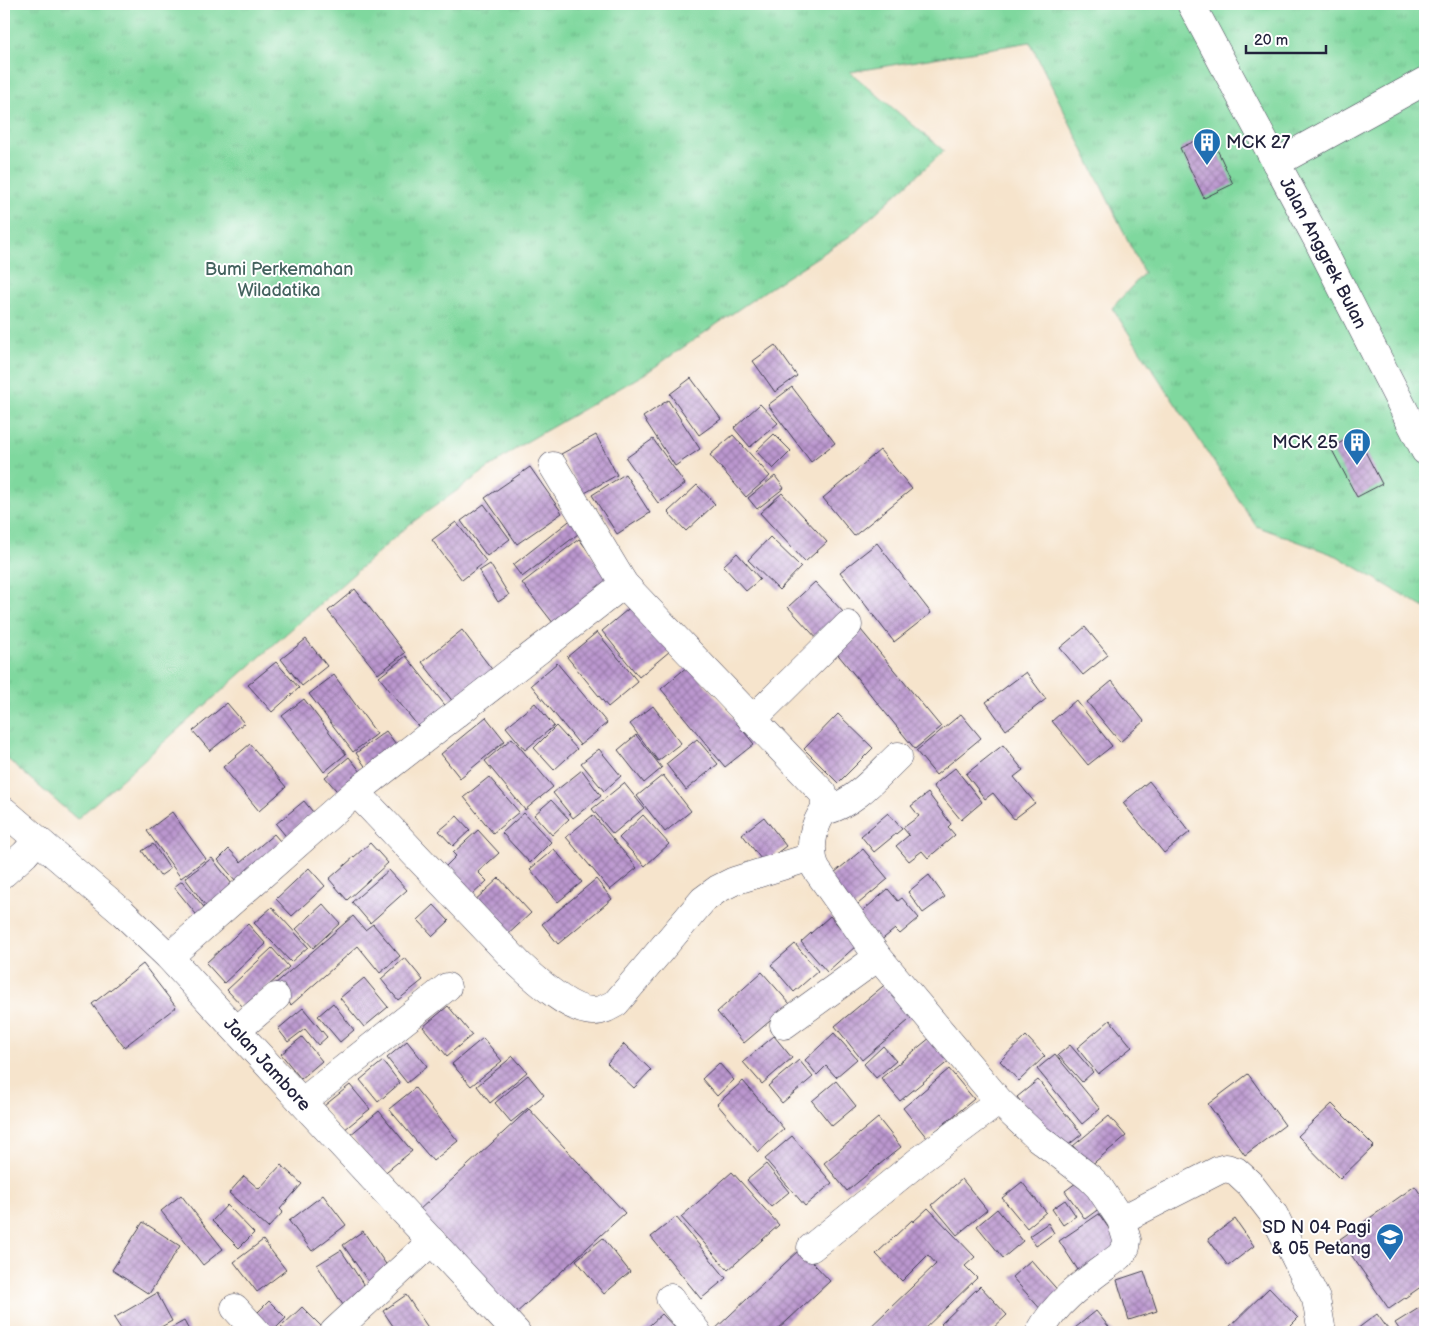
<svg xmlns="http://www.w3.org/2000/svg" width="1429" height="1336" font-family="'Balsamiq Sans',sans-serif">
<style>
.park{fill:url(#park-tufts);stroke:#507d6c}
.building{fill:url(#building-cross-hatch)}
.lines{fill:none;stroke-linecap:round;stroke-linejoin:round}
.minor-casing{stroke:#423f51;stroke-width:29}
.minor{stroke:#fff;stroke-width:28}
.labels{text-anchor:middle;stroke-width:4;stroke-linejoin:round;paint-order:stroke}
.poi-label{font-size:18px;fill:#22223b;stroke:#fff;text-anchor:end}
.street-label{font-size:18px;fill:#22223b;stroke:#fff}
.park-label{font-size:18px;fill:#43625e;stroke:#fff}
</style>
<defs>
<pattern id="park-tufts" width="24" height="20" patternUnits="userSpaceOnUse" patternTransform="scale(1.25)"><rect width="24" height="20" fill="#7fd89e"/><path d="M3 7l-1-3M5 7V3M7 7l1-3M15 17l-1-3M17 17v-4M19 17l1-3" fill="none" stroke="#6db989"/></pattern>
<pattern id="building-cross-hatch" width="8" height="8" patternUnits="userSpaceOnUse" patternTransform="scale(1.25)"><rect width="8" height="8" fill="#bb97cf"/><path d="M0 0l8 8M0 8l8-8" fill="none" stroke="#987ba9"/></pattern>
</defs>
<rect width="100%" height="100%" fill="#fff"/>
<filter id="ink" filterUnits="userSpaceOnUse"><feTurbulence type="fractalNoise" baseFrequency=".02" numOctaves="2"/><feDisplacementMap in="SourceGraphic" scale="10" xChannelSelector="R" yChannelSelector="G"/><feConvolveMatrix kernelMatrix="1 2 1 2 8 2 1 2 1" color-interpolation-filters="sRGB"/></filter>
<filter id="wash" filterUnits="userSpaceOnUse"><feTurbulence type="fractalNoise" baseFrequency=".0096" numOctaves="4" result="noise"/><feDisplacementMap in="SourceGraphic" scale="20" xChannelSelector="R" yChannelSelector="G"/><feGaussianBlur stdDeviation="1.12" result="paint"/><feColorMatrix in="noise" values="0 0 0 0 0 0 0 0 0 0 0 0 0 0 0 0 0 1.4 0 .05"/><feComposite in="paint" operator="in"/></filter>
<g filter="url(#wash)">
<rect width="100%" height="100%" fill="#f6e4cc"/>
<!-- park -->
<path class="park" d="M4 4H1425V608L1337 556 1256 526 1112 308 1144 273 1030 42 850 72 944 151 850 236 765 291 646 373 521 445 410 524 77 819 4 756Z"/>
<g id="blocks">
<!-- building -->
<path class="building" d="M1210 134 1233 184 1204 198 1180 148Z
M775 345 797 376 775 392 753 361Z
M691 378 721 419 699 435 670 394Z
M792 387 835 443 811 462 768 405Z
M668 400 700 449 675 466 643 417Z
M760 404 778 423 750 447 734 428Z
M774 434 791 451 773 469 756 451Z
M1356 434 1382 484 1357 497 1331 448Z
M596 435 617 475 583 494 561 454Z
M733 435 770 476 746 497 710 455Z
M653 439 685 484 658 503 626 458Z
M880 450 912 489 854 536 823 498Z
M530 467 562 513 517 544 485 498Z
M625 474 650 513 617 534 592 495Z
M775 476 784 488 757 509 748 498Z
M697 485 715 504 686 531 668 512Z
M782 493 827 542 805 562 760 513Z
M484 504 510 539 487 556 461 521Z
M573 518 582 531 522 577 513 565Z
M456 522 486 561 462 580 432 540Z
M770 537 801 567 779 590 748 560Z
M579 539 614 585 557 628 522 583Z
M877 543 931 613 894 642 840 572Z
M737 553 760 579 746 591 723 566Z
M490 564 509 595 498 602 479 571Z
M815 582 846 615 819 641 788 607Z
M355 589 405 653 378 674 328 611Z
M633 605 670 651 639 677 602 631Z
M1085 627 1108 655 1083 675 1060 648Z
M462 630 494 672 454 703 422 662Z
M861 630 941 727 915 749 835 651Z
M597 632 638 682 608 707 567 657Z
M306 639 327 666 302 686 281 659Z
M406 656 452 714 425 735 379 677Z
M276 662 299 688 272 712 248 685Z
M557 663 607 723 580 745 531 685Z
M689 665 754 744 725 767 661 689Z
M1026 672 1046 699 1006 730 986 702Z
M334 675 377 734 353 752 309 694Z
M1112 681 1144 721 1120 742 1087 702Z
M304 699 346 754 324 772 282 716Z
M1076 700 1112 746 1088 765 1052 721Z
M227 703 244 723 210 751 193 731Z
M535 703 554 726 525 750 506 727Z
M653 706 681 743 658 761 630 724Z
M838 714 873 748 838 783 804 749Z
M961 714 981 738 936 775 916 751Z
M486 717 505 741 460 778 441 754Z
M556 726 577 749 554 770 534 748Z
M386 731 402 752 371 775 356 753Z
M636 735 662 768 644 783 618 750Z
M512 738 553 787 525 810 485 761Z
M697 739 718 764 686 790 666 764Z
M250 744 286 787 259 811 223 767Z
M1003 745 1023 770 1014 777 1035 803 1014 819 993 793 985 799 966 774Z
M599 749 621 776 604 791 581 763Z
M349 757 365 777 341 796 325 777Z
M955 768 982 802 961 820 933 786Z
M582 770 601 796 573 818 553 793Z
M663 775 691 811 665 832 637 796Z
M489 777 519 812 493 833 464 797Z
M1149 781 1190 832 1164 853 1123 803Z
M624 783 644 808 613 834 592 809Z
M928 793 951 824 948 827 955 835 928 858 922 851 909 861 896 846 909 835 903 828 919 816 911 806Z
M551 800 569 819 552 835 534 815Z
M304 801 321 822 293 845 276 824Z
M172 812 206 859 181 878 147 831Z
M524 813 551 842 530 863 502 833Z
M888 813 902 829 874 852 861 836Z
M593 815 637 868 610 890 566 837Z
M643 815 669 844 645 866 619 838Z
M457 816 470 830 453 846 439 831Z
M764 817 786 846 764 863 742 834Z
M478 830 499 853 478 872 487 881 469 898 443 869 456 856 453 853Z
M274 834 286 848 241 887 218 860 229 849 241 862Z
M370 843 388 863 347 900 329 879Z
M153 844 170 869 160 876 142 851Z
M554 849 582 882 558 902 530 869Z
M863 849 888 879 852 909 828 878Z
M212 858 238 892 211 913 185 878Z
M309 868 325 886 292 916 276 899Z
M389 870 407 890 370 923 352 902Z
M929 875 945 897 923 913 908 892Z
M499 878 531 913 503 939 471 904Z
M596 879 612 899 558 944 542 924Z
M182 881 208 912 200 919 174 887Z
M888 889 898 901 902 898 919 918 900 934 895 929 879 942 858 915Z
M323 904 340 923 313 948 296 929Z
M434 905 449 921 433 936 418 920Z
M272 907 308 947 291 962 254 923Z
M353 916 365 930 373 924 400 956 380 973 358 946 291 1005 274 985Z
M830 916 856 946 827 972 801 942Z
M248 924 266 944 224 983 206 963Z
M795 944 818 971 794 992 771 965Z
M272 948 289 967 244 1008 227 990Z
M405 958 423 980 398 1000 381 979Z
M143 964 176 1007 124 1047 92 1004Z
M762 972 790 1004 744 1043 717 1012Z
M364 978 388 1007 364 1027 340 998Z
M888 982 915 1015 862 1060 835 1026Z
M333 1003 354 1030 340 1042 318 1016Z
M448 1006 472 1035 447 1056 423 1027Z
M303 1008 327 1037 318 1045 305 1029 288 1042 278 1029Z
M1110 1020 1132 1047 1098 1074 1077 1048Z
M834 1033 857 1059 836 1077 826 1066 817 1075 805 1060Z
M774 1036 792 1058 762 1084 743 1062Z
M1026 1036 1045 1056 1019 1081 1000 1061Z
M302 1037 322 1061 301 1079 281 1054Z
M931 1037 950 1060 900 1101 881 1078Z
M483 1038 502 1061 471 1086 452 1064Z
M407 1041 427 1066 407 1083 387 1058Z
M624 1044 651 1070 634 1088 607 1063Z
M1070 1045 1093 1072 1082 1082 1058 1055Z
M883 1046 896 1061 876 1078 864 1064Z
M1055 1054 1100 1109 1082 1124 1037 1069Z
M513 1056 527 1072 490 1103 477 1086Z
M799 1060 813 1077 782 1103 768 1086Z
M383 1061 400 1083 378 1102 360 1080Z
M719 1063 734 1080 717 1096 702 1079Z
M949 1069 974 1099 927 1138 903 1108Z
M1248 1074 1285 1125 1245 1155 1208 1104Z
M528 1075 544 1095 511 1122 495 1103Z
M1038 1080 1082 1134 1061 1151 1017 1097Z
M743 1081 784 1129 758 1152 717 1104Z
M836 1081 856 1106 832 1126 812 1101Z
M350 1085 370 1109 344 1130 324 1106Z
M415 1088 458 1141 433 1161 389 1109Z
M1332 1104 1374 1146 1340 1179 1298 1136Z
M529 1109 625 1213 513 1316 418 1211Z
M379 1111 412 1151 382 1175 350 1135Z
M1109 1116 1126 1136 1090 1166 1073 1146Z
M878 1118 901 1147 847 1191 824 1163Z
M792 1136 832 1183 805 1206 765 1159Z
M766 1164 789 1192 771 1207 747 1180Z
M281 1165 302 1184 280 1209 283 1212 268 1228 229 1193 244 1176 259 1189Z
M732 1172 779 1225 728 1270 681 1217Z
M962 1179 987 1210 957 1235 932 1205Z
M1080 1180 1100 1208 1085 1219 1065 1191Z
M1022 1182 1046 1212 1027 1228 1002 1198Z
M1415 1186 1425 1201V1284L1389 1309 1340 1239Z
M181 1195 223 1249 203 1265 161 1211Z
M323 1195 346 1225 312 1251 289 1221Z
M1065 1200 1076 1216 1063 1225 1052 1209Z
M227 1205 254 1233 239 1248 212 1221Z
M928 1208 975 1257 965 1266 977 1278 921 1332H865L936 1264 928 1255 902 1281 876 1254 912 1220 913 1222Z
M997 1209 1023 1241 1003 1258 977 1226Z
M1099 1214 1123 1249 1082 1276 1059 1241Z
M676 1217 726 1278 701 1299 651 1237Z
M1235 1219 1254 1246 1228 1266 1208 1239Z
M143 1222 180 1246 149 1294 112 1270Z
M1048 1223 1054 1233 1036 1246 1029 1236Z
M363 1231 390 1270 370 1284 343 1245Z
M603 1238 630 1272 604 1294 576 1260Z
M263 1240 286 1270 257 1292 234 1262Z
M800 1249 830 1281 775 1332H712Z
M341 1250 367 1290 343 1305 317 1265Z
M1031 1260 1062 1295 1043 1312 1012 1277Z
M1144 1271 1157 1311 1129 1320 1117 1280Z
M980 1286 1007 1315 989 1332H949L941 1324Z
M1269 1288 1298 1318 1284 1332H1224Z
M157 1293 172 1321 152 1332H123L114 1318Z
M406 1295 431 1332H397L383 1311Z
M269 1301 286 1318 272 1332H269L254 1316Z
M302 1307 327 1332H287L281 1327Z
M1419 1308 1425 1318V1332H1401L1395 1323Z
M1096 1311 1113 1332H1070Z
M662 1314 679 1332H642Z
M1377 1314 1390 1332H1353Z
M184 1321 190 1332H164Z"/>
</g>
</g>
<g filter="url(#ink)">
<use href="#blocks" fill-opacity="0" stroke="#423f51" stroke-width="1"/>
<g class="lines">
<!-- minor casing -->
<g class="minor-casing">
<g id="minor">
<path id="s1" d="M1191 4 1318 241 1425 451"/>
<path d="M1276 163 1425 81"/>
<path d="M553 466 624 584 823 793C828 808 823 810 817 823 811 838 810 854 816 869L878 957 999 1101 1038 1138 1090 1178 1099 1187 1121 1220 1127 1240 1126 1247 1120 1256C1091 1278 1057 1299 1040 1332"/>
<path d="M752 720 848 625"/>
<path d="M356 792 519 964C535 979 571 1012 594 1011 602 1011 609 1007 616 1003L703 900 718 889 734 881 811 857"/>
<path id="s2" d="M4 811 123 913 169 957 302 1102 516 1332"/>
<path d="M825 811C855 803 876 777 898 756"/>
<path d="M4 873 25 854 37 840"/>
<path d="M169 957 356 792 624 584"/>
<path d="M784 1025 878 957"/>
<path d="M237 1030 276 997"/>
<path d="M302 1102 447 987"/>
<path d="M1121 1220 1219 1170 1226 1168 1236 1171 1250 1184 1274 1215 1316 1299 1322 1332"/>
<path d="M811 1248 920 1160 999 1101"/>
<path d="M670 1298 697 1332"/>
<path d="M235 1308 257 1332"/>
<path d="M334 1332 432 1241"/>
</g>
</g>
<!-- minor -->
<use href="#minor" class="minor"/>
</g>
</g>
<!-- icons -->
<defs>
<g id="building-pin" transform="scale(1.4375)"><path d="M0 17L-7.5 6A9.5 9.5 0 1 1 7.5 6Z" fill="#1f6fb2" stroke="#fff"/><path d="M-4-6H4V6H1V3H-1V6H-4ZM-2.5-4.3h1.7v1.8h-1.7ZM.8-4.3h1.7v1.8H.8ZM-2.5-1h1.7V.8h-1.7ZM.8-1h1.7V.8H.8Z" fill="#fff"/></g>
<g id="school-pin" transform="scale(1.4375)"><path d="M0 17L-7.5 6A9.5 9.5 0 1 1 7.5 6Z" fill="#1f6fb2" stroke="#fff"/><path d="M0-5L7-2L0 1L-7-2ZM-4 1L0 2.5L4 1V4Q0 6-4 4Z" fill="#fff"/></g>
</defs>
<g fill-rule="evenodd">
<use href="#building-pin" x="1207" y="142"/>
<use href="#building-pin" x="1357" y="442"/>
<use href="#school-pin" x="1390" y="1237"/>
</g>
<g class="labels">
<!-- poi labels -->
<g class="poi-label">
<text x="1226" y="148" text-anchor="start">MCK 27</text>
<text x="1338" y="448">MCK 25</text>
<text x="1371" y="1233">SD N 04 Pagi<tspan x="1371" dy="21">&amp; 05 Petang</tspan></text>
</g>
<!-- street labels -->
<g class="street-label">
<text dy="6" stroke="none"><textPath href="#s1" startOffset="282">Jalan Anggrek Bulan</textPath></text>
<text dy="6" stroke="none"><textPath href="#s2" startOffset="366">Jalan Jambore</textPath></text>
</g>
<!-- park labels -->
<g class="park-label">
<text x="279" y="275">Bumi Perkemahan<tspan x="279" dy="21">Wiladatika</tspan></text>
</g>
</g>
<!-- margin -->
<rect width="1429" height="1336" fill="none" stroke="#fff" stroke-width="20"/>
<!-- scale -->
<path d="M1246 45v8h80v-8" fill="none" stroke="#22223b" stroke-width="2.5"/>
<text x="1254" y="45" font-size="15" fill="#22223b" stroke="#ffffff" stroke-width="4" paint-order="stroke">20 m</text>
</svg>
